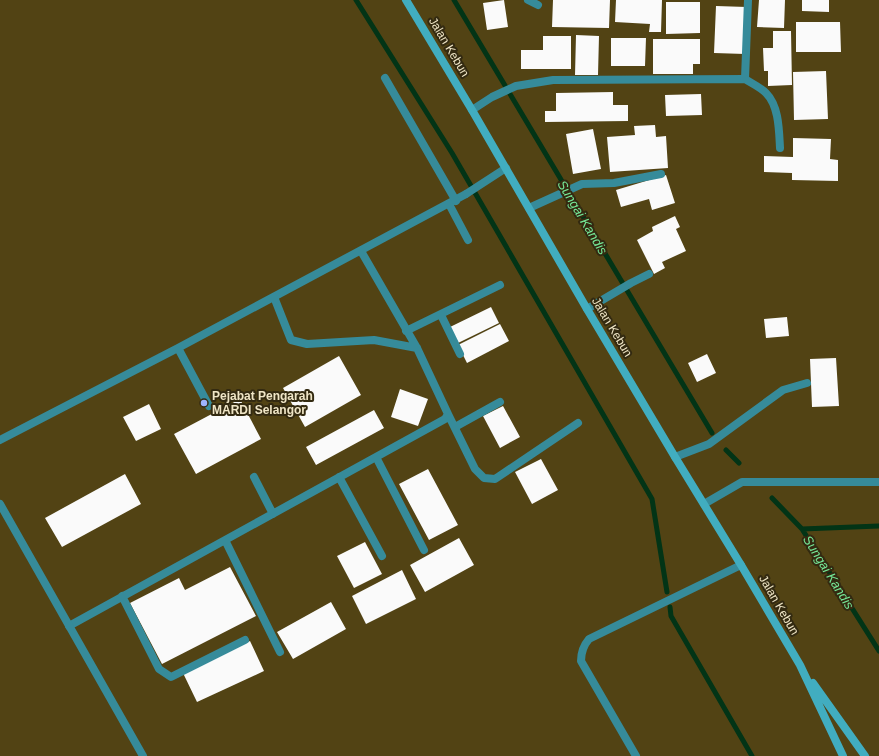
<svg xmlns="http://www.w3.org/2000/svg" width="879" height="756" font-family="Helvetica,sans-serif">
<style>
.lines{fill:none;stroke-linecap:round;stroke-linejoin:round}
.stream{stroke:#023416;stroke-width:5}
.building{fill:#fafafa}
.service{stroke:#368b9a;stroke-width:8}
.minor{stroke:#368b9a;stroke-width:8}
.secondary{stroke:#41adc0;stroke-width:8}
.poi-dot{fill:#9eb4fd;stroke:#332a11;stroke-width:1.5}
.labels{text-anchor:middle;stroke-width:4;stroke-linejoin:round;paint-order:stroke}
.street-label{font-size:12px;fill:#efe5c6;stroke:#332a11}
.poi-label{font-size:12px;font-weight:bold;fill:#efe5c6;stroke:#332a11;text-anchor:start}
.water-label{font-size:13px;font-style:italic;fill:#76e897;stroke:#332a11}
</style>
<rect width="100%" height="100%" fill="#524314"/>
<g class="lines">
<!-- stream -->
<path class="stream" d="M356 0 452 153 652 499 667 592
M454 0 712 433
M726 450 739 463
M772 498 802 529 879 651
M802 529 879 526
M670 607 671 616 752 756"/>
</g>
<!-- building -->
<path class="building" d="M504 0 508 27 487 30 483 3Z
M553 0H610L609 28 552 27Z
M616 0H662L661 32H649L650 24 615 22Z
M759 0H785L784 28 757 27Z
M802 0H829V12L802 11Z
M666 2H700V33L666 34Z
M716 6 747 7 745 54 714 53Z
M796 22H840L841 52H796Z
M773 31H791L792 85 768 86V71H764L763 48H773Z
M576 35 599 36 598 75H575Z
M543 36H571V69H521V50H543Z
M611 38H646L645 66H611Z
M653 39H700V64H693V74H653Z
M826 71 828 119 794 120 793 72Z
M613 92V105H628V121L545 122V111H556V93Z
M701 94 702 115 666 116 665 95Z
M655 125 656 137 666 136 668 168 610 172 607 137 635 135 634 126Z
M593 129 601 169 573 174 566 134Z
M793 138 831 139 830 159 838 160V181L792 180V173L764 172V156L793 157Z
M666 175 675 203 652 210 649 199 621 207 616 190Z
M675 216 680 227 676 229 686 251 662 262 665 268 654 274 637 240 653 231 652 227Z
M491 307 499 323 458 343 450 327Z
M787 317 789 336 766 338 764 319Z
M500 324 509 341 467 363 458 345Z
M707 354 716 373 697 382 688 363Z
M339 356 361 395 305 427 283 388Z
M836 358 839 406 812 407 810 359Z
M400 389 428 399 418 426 391 417Z
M240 399 261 439 196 474 174 434Z
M149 404 161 429 136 441 123 417Z
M503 406 520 437 500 448 483 416Z
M374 410 384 428 316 465 306 447Z
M541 459 558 490 532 504 515 472Z
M428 469 458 525 429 540 399 484Z
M125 474 141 504 62 547 45 518Z
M459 538 474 565 425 592 410 565Z
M365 542 382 574 354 588 337 556Z
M230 567 256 616 162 664 130 603 179 578 185 590Z
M402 570 416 599 366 624 352 596Z
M331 602 346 629 293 659 277 632Z
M250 641 264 671 197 702 183 673Z"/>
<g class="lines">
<!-- service -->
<path class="service" d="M528 0 538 5
M745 79 748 0
M449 204 468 240
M529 208 582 184 614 183 661 174
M274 297 291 340 307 344 374 340 417 348
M441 315 460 354
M406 331 500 285
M178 348 209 406
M448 414 475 469 484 478 495 479 578 423
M455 427 500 402
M0 440 178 348 466 194
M376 457 424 550
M675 457 709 444 783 390 807 383
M254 477 273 514
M339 477 382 556
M225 540 280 652
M122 596 159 669 171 677 245 640
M69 626 445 419 448 414 417 348 361 251"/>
<!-- minor -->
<path class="minor" d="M385 78 456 201
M472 110 492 97 516 86 553 80 745 79C751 83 760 87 766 93 779 106 779 130 780 148
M466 194 506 168
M587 309 631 283 649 274
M0 504 143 756
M704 504 742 482H879
M636 756 581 661C581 652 583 646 589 639L741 565"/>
<!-- secondary -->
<path class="secondary" d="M406 0 472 110 587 309 675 457 741 565 800 665 843 756
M813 683 865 756"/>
</g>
<!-- markers -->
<circle class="poi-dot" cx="204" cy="403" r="4"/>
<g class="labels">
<!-- street labels -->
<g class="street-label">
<text transform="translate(449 47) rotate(59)" y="4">Jalan Kebun</text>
<text transform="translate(612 327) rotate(59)" y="4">Jalan Kebun</text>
<text transform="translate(779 605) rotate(60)" y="4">Jalan Kebun</text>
</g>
<!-- poi labels -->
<g class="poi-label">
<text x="212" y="400">Pejabat Pengarah<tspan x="212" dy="14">MARDI Selangor</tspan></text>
</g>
<!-- water labels -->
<g class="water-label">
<text transform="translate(583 217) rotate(59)" y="5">Sungai Kandis</text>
<text transform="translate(829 572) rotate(58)" y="5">Sungai Kandis</text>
</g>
</g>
</svg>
